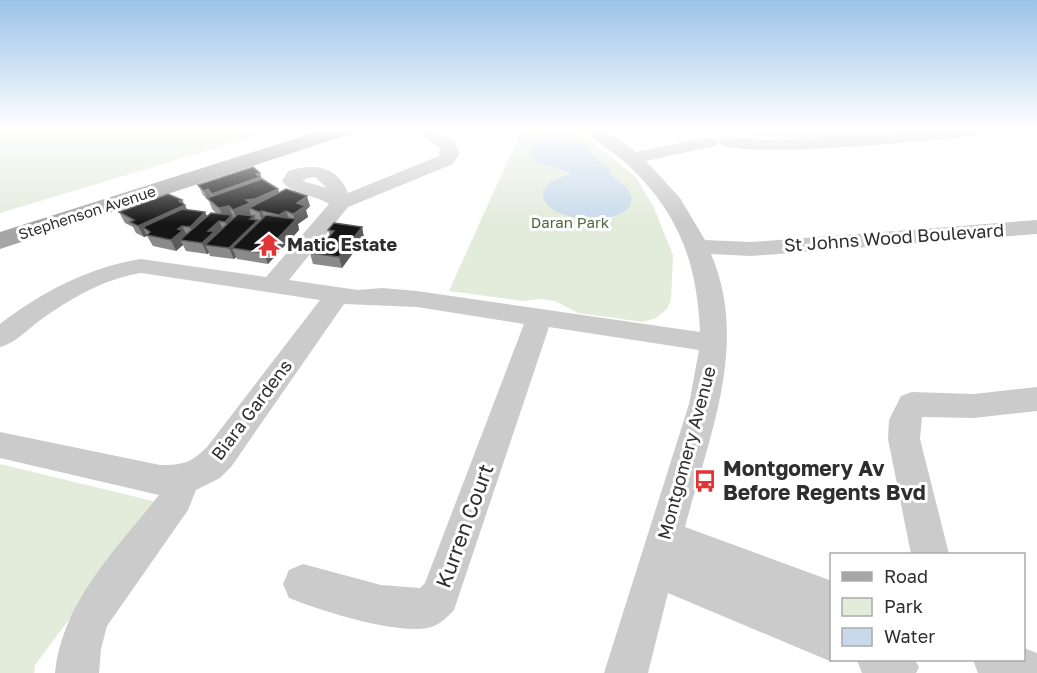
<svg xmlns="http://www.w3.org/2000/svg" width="1037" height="673" font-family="'Golos Text',sans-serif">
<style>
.green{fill:#e3ebdb}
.water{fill:#c8daea}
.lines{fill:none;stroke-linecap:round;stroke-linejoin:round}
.minor{fill:#cbcbcb;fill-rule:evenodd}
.major{fill:#a6a6a6;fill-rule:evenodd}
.wall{fill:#8a8a8a}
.shaded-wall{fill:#5b5b5b}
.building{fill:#151515;stroke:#5b5b5b;stroke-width:1.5}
.labels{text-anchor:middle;stroke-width:6;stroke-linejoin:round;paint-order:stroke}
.far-street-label{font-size:15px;fill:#2e2e2e;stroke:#fff}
.far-park-label{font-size:15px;fill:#4e683c;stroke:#fff}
.street-label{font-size:18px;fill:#2e2e2e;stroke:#fff}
.poi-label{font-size:18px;font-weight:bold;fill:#2e2e2e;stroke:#fff;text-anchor:start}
.near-poi-label{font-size:21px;font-weight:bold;fill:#2e2e2e;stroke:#fff;text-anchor:start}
.near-street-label{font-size:21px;fill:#2e2e2e;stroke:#fff}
</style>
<rect width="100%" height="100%" fill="#fff"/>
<!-- green -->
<path class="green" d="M0 129H279L0 213Z
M522 129H572L578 131 636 177 654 208 673 255 671 300 667 309 656 318 643 322 578 313 555 301 540 299 522 301 449 291Z
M736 129H900L904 131C865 133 767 147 736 129Z
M0 464 157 502 35 665 34 673H0Z"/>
<!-- water -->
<path class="water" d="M556 139 580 143 588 148 594 157 610 168V174L628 189 632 197C631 200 631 203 630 206 616 226 554 222 544 200 543 197 544 194 543 191L550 182 570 174C557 165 540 169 529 155 531 142 545 141 556 139Z"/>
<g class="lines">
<!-- minor -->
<path class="minor" d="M412 129H431L455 142 459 154 453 164 348 207 289 280 358 290 382 288 417 291 700 332C697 262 679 213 627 164 616 153 593 142 586 129H604L636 152 709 137 718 142C726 132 758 141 771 140 844 136 916 129 989 129L987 133 965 137C931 140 733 161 718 142L715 146 646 161 680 198 705 240 751 242 1037 220V234L751 256 711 254C750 344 708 439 685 527L832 581V660H838L832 662 668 593 648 673H604L689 404 699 350 549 327 454 610C446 618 439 626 427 628 393 634 322 611 289 598L283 584 289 570 303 564 381 585 420 588 425 583 524 324 417 307 344 304 231 467 220 478 196 490 188 510 107 626 101 649 99 673H55C62 601 117 549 159 495L0 458V432L160 465C183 465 191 463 207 447L320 300 141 273C103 279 70 299 39 321 26 331 15 343 0 347V324C42 292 89 267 141 259L266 277 329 204C314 194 293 196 282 181L288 171C314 163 337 165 348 193L439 156 440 148ZM315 177 327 188 302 181 307 178Z
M1037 387V411L974 418 922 417 920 439 949 554H911L888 439 889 420 901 396 912 392 974 394Z
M1024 648 1037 653V673H978L973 660H1024Z
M857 660H915L919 667 916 673H862Z"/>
<!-- major -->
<path class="major" d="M326 129H356L353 133 0 249V232Z"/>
</g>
<!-- wall -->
<path class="wall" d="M262 179 279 193 310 206 306 210 308 217 298 224 299 230 268 264 237 259 236 257 234 259 210 256 209 253 207 254 186 251 183 245 176 251 153 246 147 236 144 237 136 233 133 227 125 223 119 212 182 200 187 210 205 212 207 216 217 214 212 209 209 201 203 195 198 185Z
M362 227 364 238 342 268 313 264 310 253 327 239 330 236 328 230Z"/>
<!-- shaded-wall -->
<path class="shaded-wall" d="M260 173 263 183 217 204 212 194Z
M208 189 213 200 207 198 204 191Z
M278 189 281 199 249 208 251 215 237 220 233 210 246 200Z
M307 196 310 206 306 210 308 217 298 224 299 230 268 264 264 253 295 220 293 214 297 203Z
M182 200 190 215 150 232 143 227 147 236 144 237 138 226Z
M229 206 236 226 230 233 219 208Z
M262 211 266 221 263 223 259 212Z
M286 211 290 221 283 225 279 215Z
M205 212 210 223 195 238 190 227Z
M254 216 256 222 258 220 262 231 232 248 236 257 234 259 229 248Z
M219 221 224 232 205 245 209 253 207 254 202 243 208 231Z
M182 226 188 237 180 240 183 245 176 251 171 240 178 229Z
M362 227 364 238 342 268 339 257Z"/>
<!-- building -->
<path class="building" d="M253 167 260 173 256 174 260 177 212 194 208 189 204 191 198 185Z
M262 179 278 189 255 199 246 200 250 203 233 210 229 206 219 208 207 198Z
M286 189 307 196 297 203 305 206 293 214 286 211 279 215 262 211 259 212 249 208Z
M168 194 182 200 179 201 185 205 138 226 130 222 134 220 119 212Z
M182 209 205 212 190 227 182 226 178 229 183 230 171 240 147 235 150 232 143 227Z
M211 213 232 215 225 222 219 221 208 231H215L202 243 180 240Z
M238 214 254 216 250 219 258 220 229 248 205 245Z
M266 215 296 219 264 253 232 248Z
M334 223 362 227 339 257 310 253 322 238 327 239 334 231 328 230Z"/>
<!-- sky -->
<linearGradient id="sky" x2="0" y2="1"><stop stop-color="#9bc3e9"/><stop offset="0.58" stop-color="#fff"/><stop offset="1" stop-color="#fff" stop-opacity="0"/></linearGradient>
<rect width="1037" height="223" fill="url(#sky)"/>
<!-- icons -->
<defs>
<g id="temple-bare" transform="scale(1.8)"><path d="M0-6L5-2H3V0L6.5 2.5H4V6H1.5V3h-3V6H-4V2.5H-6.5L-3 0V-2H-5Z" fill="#e13434" stroke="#fff" stroke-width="2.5" paint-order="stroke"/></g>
<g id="bus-bare" transform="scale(1.8)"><path d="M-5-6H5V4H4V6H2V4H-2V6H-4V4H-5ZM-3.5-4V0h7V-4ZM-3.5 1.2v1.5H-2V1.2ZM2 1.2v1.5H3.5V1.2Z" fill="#e13434" stroke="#fff" stroke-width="2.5" paint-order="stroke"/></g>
</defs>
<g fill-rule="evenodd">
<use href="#temple-bare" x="269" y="245"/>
<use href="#bus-bare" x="705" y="481"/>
</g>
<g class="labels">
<!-- far-street labels -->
<g class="far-street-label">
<text transform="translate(87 213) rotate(-18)" y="5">Stephenson Avenue</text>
</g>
<!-- far-park labels -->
<g class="far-park-label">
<text x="570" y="228">Daran Park</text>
</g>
<!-- street labels -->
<g class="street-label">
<text transform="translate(894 238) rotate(-4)" y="6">St Johns Wood Boulevard</text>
<text transform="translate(252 410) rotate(-53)" y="6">Biara Gardens</text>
<text transform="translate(687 453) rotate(-75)" y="6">Montgomery Avenue</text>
</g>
<!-- poi labels -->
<g class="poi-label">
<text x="287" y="251">Matic Estate</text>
</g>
<!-- near-poi labels -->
<g class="near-poi-label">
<text x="723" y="476">Montgomery Av<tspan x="723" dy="24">Before Regents Bvd</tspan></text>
</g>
<!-- near-street labels -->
<g class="near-street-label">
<text transform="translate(465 526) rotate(-70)" y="7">Kurren Court</text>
</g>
</g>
<!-- legend -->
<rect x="830" y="553" width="195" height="108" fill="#ffffff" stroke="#ababab" stroke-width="1.5"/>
<rect x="842" y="572" width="30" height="9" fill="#a6a6a6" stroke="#ababab" stroke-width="1.5"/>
<text x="884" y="583" font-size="18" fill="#2e2e2e">Road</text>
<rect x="842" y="598" width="30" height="18" fill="#e3ebdb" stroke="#ababab" stroke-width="1.5"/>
<text x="884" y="613" font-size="18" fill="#2e2e2e">Park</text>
<rect x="842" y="628" width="30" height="18" fill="#c8daea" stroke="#ababab" stroke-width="1.5"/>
<text x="884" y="643" font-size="18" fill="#2e2e2e">Water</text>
</svg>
